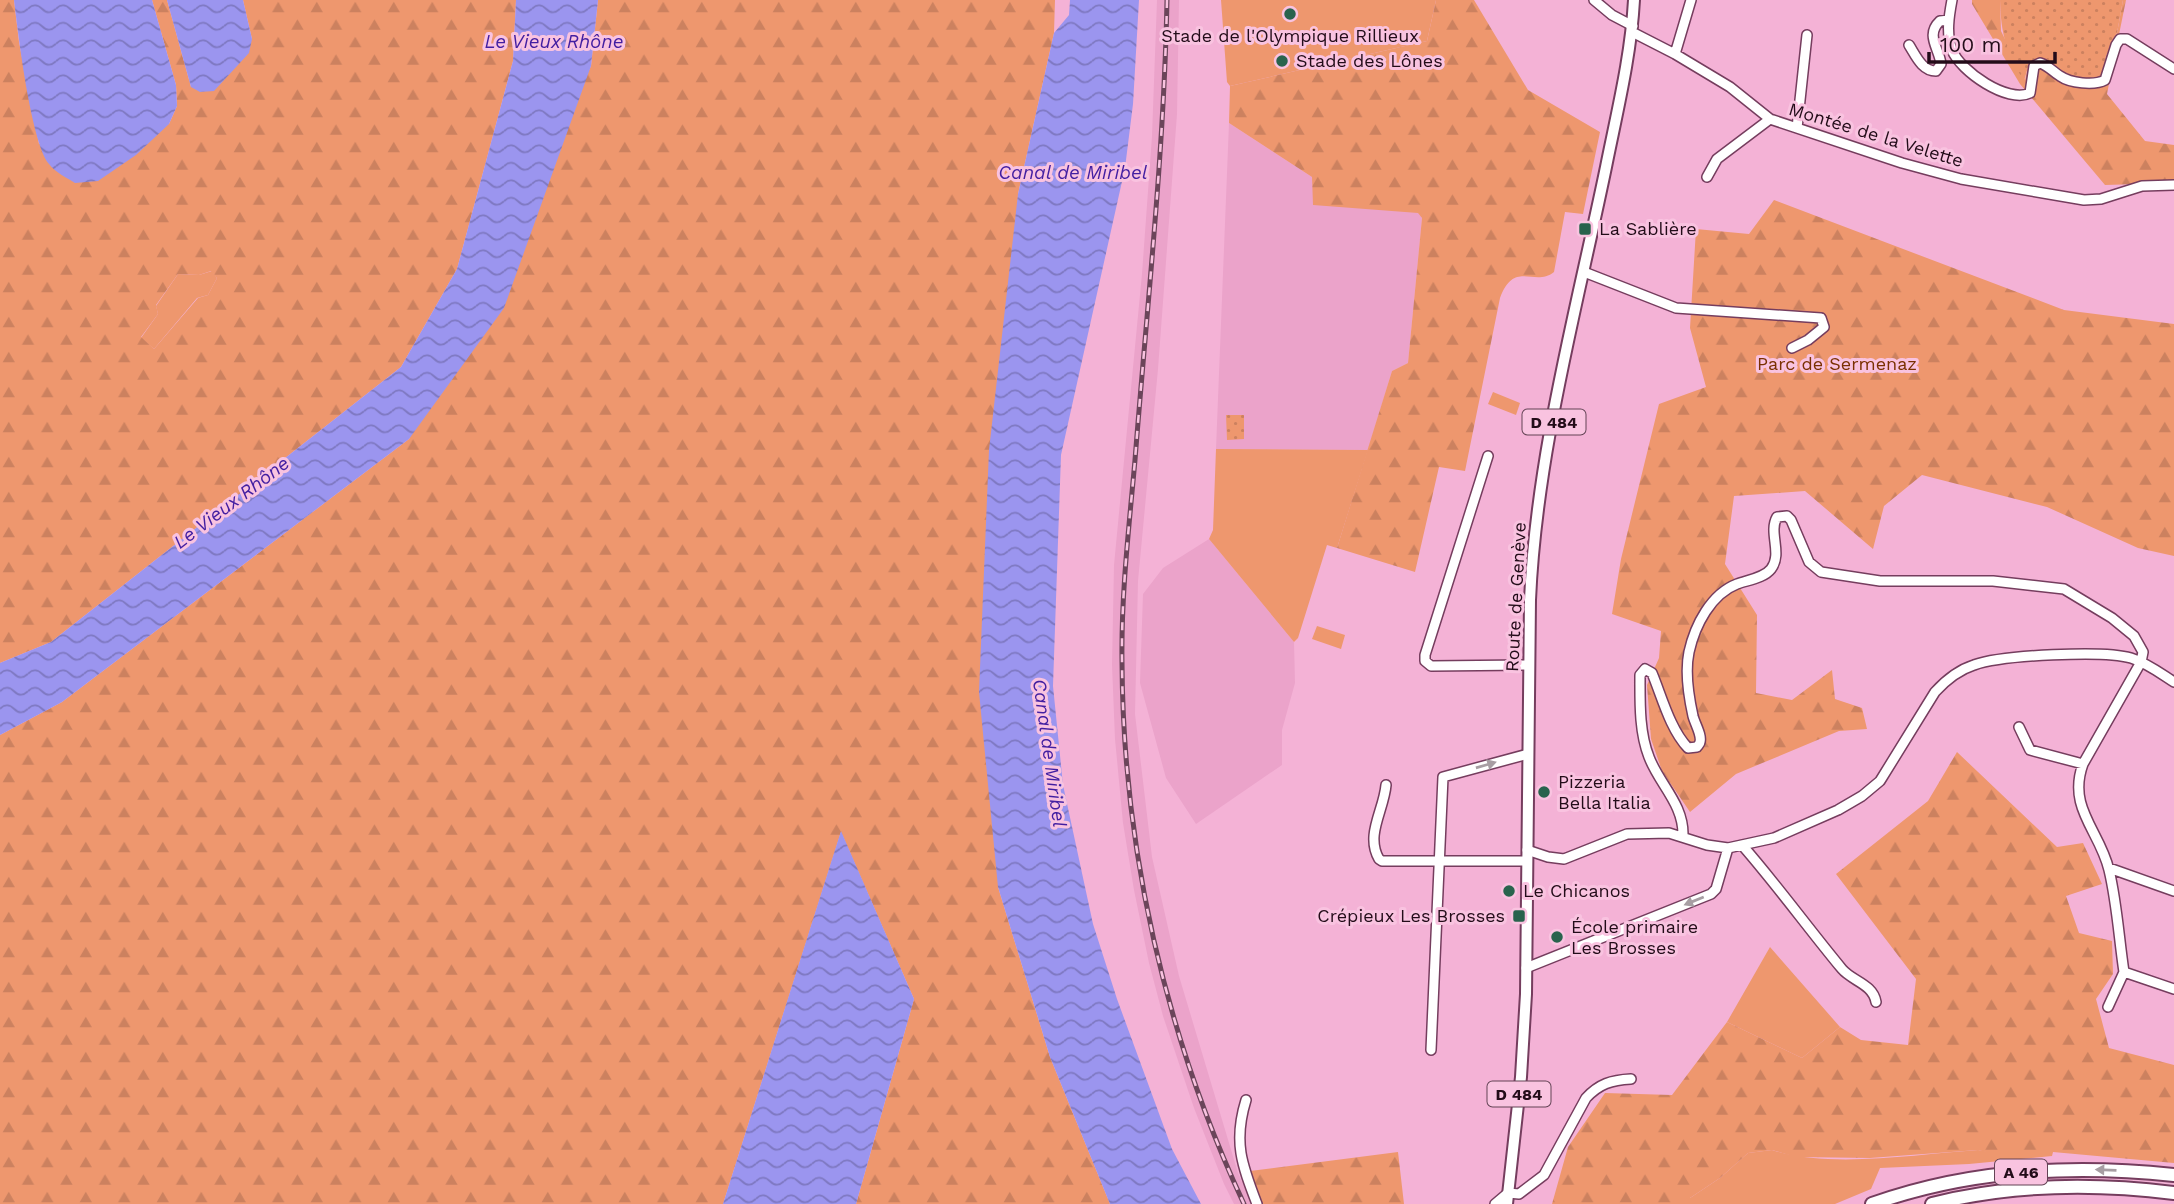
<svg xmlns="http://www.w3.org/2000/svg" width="2174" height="1204" font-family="'Work Sans',sans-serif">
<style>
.built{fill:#eba3ca}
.grass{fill:#ee976e}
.forest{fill:url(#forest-firs);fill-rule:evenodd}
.park{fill:url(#park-dots)}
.water{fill:url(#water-waves)}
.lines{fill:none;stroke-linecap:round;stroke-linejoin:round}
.minor-casing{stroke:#753d5e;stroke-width:12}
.major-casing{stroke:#753d5e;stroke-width:14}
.highway-casing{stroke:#753d5e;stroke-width:16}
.minor{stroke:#fff;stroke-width:9}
.major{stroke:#fff;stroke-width:10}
.highway{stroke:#fff;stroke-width:12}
.rail-casing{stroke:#6b455a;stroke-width:5}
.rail{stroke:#f9c3e0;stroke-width:2.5;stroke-dasharray:8;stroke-linecap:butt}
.oneway{fill:#a79ea3}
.poi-dot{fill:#29634d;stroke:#f9c3e0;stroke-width:2.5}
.labels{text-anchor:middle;stroke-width:6;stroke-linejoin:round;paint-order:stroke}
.shield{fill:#f9c3e0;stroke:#634355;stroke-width:2}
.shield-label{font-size:16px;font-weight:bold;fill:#230c19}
.poi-label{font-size:18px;fill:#230c19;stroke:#f9c3e0;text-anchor:start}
.street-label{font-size:18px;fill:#230c19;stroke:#f9c3e0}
.park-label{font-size:18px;fill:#7a3001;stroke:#f9c3e0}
.water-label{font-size:19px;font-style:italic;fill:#421ea1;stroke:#f9c3e0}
</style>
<defs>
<pattern id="forest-firs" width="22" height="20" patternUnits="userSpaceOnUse" patternTransform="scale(1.75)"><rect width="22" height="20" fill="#ee976e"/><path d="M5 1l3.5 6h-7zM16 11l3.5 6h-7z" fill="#cc815f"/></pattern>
<pattern id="park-dots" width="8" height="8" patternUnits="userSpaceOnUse" patternTransform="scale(1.75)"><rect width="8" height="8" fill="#ee976e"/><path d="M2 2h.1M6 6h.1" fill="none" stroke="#cc815f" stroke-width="1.8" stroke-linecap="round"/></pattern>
<pattern id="water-waves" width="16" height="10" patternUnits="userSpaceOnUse" patternTransform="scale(1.75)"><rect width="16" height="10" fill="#9b95ef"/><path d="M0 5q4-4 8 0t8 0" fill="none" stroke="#7e78c1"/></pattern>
</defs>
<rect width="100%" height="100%" fill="#f4b2d6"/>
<!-- built -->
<path class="built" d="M1157 0H1179L1177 114 1158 369 1138 581 1135 714 1152 857 1179 976 1238 1173 1252 1204H1234L1224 1184 1194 1108 1163 1016 1149 963 1134 890 1123 823 1115 739 1112 665 1114 565 1142 274 1152 136Z
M1229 123 1312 177 1419 213 1422 218 1408 363 1392 371 1368 450 1216 449Z
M1209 539 1294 642 1295 683 1282 730V765L1196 824 1166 778 1140 683 1143 594 1163 568Z"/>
<!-- grass -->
<path class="grass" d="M1221 0H1436L1427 41 1230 86 1227 82Z
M212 271 217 278 208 295 197 298 154 349 141 338 158 314 156 306 178 274 199 275Z
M1493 392 1520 403 1516 415 1488 404Z
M1216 449 1368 450 1337 548 1327 545 1298 638 1294 642 1209 539 1213 530Z
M1317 626 1345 635 1341 649 1312 639Z
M1770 947 1840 1027 1802 1058 1727 1022Z
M1772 1150C1831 1169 1916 1154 1978 1150L1990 1152H2053L2052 1156 1969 1164 1880 1168 1871 1189 1835 1204H1690V1198L1720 1178 1748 1153Z"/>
<!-- forest -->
<path class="forest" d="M0 0H14L19 42 39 144 169 124 177 106 176 85 152 0H167L191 87 252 39 243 0H516L513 61 457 269 401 367 51 642 0 663ZM211 271 217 278 208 295 198 298 154 349 141 337 158 314 156 305 178 274 199 275Z
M598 0H1055L1054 33 1018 194 998 887 1050 1057 1110 1204H856L914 999 841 832 723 1204H0V735L62 702 409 439 591 66Z
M1436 0H1474L1528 90 1600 132 1583 214 1565 212 1554 272C1534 288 1515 259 1500 298L1465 471 1439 467 1415 572 1337 548 1392 371 1408 363 1422 218 1418 213 1313 205 1312 177 1229 123 1230 86 1427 41Z
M1972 0H2000L2001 31 2025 80 2028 67 2036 60 2053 62 2060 71H2103L2106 56 2117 33 2123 0H2126L2107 94 2145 141 2174 145V183L2105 185 2020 84 1972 4Z
M1774 200 2064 310 2174 324V556L2138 548 2047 507 1922 475 1884 506 1873 549 1805 491 1734 496 1725 564 1757 615 1756 693 1792 700 1832 670 1835 699 1862 708 1867 729 1839 731 1736 774 1690 812 1662 771 1651 739 1647 685 1659 658 1661 631 1612 614 1621 559 1659 404 1706 387 1690 328 1696 229 1749 234Z
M1957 752 2057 847 2083 843 2102 884 2066 896 2079 933 2112 941 2113 974 2096 999 2109 1048 2174 1065V1163L2053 1152 1990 1153 1978 1150 1870 1158 1796 1157 1772 1150 1748 1153 1720 1178 1690 1198V1204H1552L1568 1147 1605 1093 1672 1095 1727 1022 1802 1058 1840 1027 1861 1040 1908 1045 1916 979 1836 874 1928 801Z
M1398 1152 1404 1204H1263L1250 1171Z"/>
<!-- park -->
<path class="park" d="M2000 0H2123L2117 33 2106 56 2103 71 2097 78 2090 80 2069 76 2060 71 2053 62 2036 60 2028 67 2024 81C2006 51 2001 35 2000 0Z
M1226 415H1244V439L1227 440Z"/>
<!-- water -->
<path class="water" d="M14 0H152L176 85 177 106 169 124 136 155 98 181 75 183C67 178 55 172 49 164 31 142 18 33 14 0Z
M167 0H243L252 39 249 53 214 91 200 92 191 87Z
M516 0H598L591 66 504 308 409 439 62 702 0 735V663L51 642 401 367 457 269 513 61Z
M1070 0H1139L1133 104 1125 168 1061 455 1053 686 1063 785 1093 924 1117 999 1172 1149 1201 1204H1110L1050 1057 998 887 979 692 989 450 1018 194 1054 33 1069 15Z
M841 831 914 999 856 1204H723Z"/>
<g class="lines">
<!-- minor casing -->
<g class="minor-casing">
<path id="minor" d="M1594 0 1612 15 1633 26
M1952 0C1949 16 1946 34 1952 50 1960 71 2008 104 2030 93L2034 66 2040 63C2049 66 2052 71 2060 76 2070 83 2094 86 2105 80L2116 45 2120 39H2127L2174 69
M1632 32 1675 54 1730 87 1770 119 1902 163 1961 179 2084 200 2101 199 2142 186 2174 185
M1909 45C1916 56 1922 71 1936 71L1941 64C1939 48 1925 35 1940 21L1949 20
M1675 54 1691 0
M1797 128 1807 35
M1707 177 1717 159 1770 119
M1584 272 1676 308 1821 318 1824 327 1808 340 1792 348
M1488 456 1425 655V661L1431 666 1529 665
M2019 727 2030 750 2083 764
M1386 785C1384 810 1365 835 1379 859L1382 861H1527
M1683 836C1684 804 1659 784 1649 757 1639 732 1640 701 1640 675L1645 669 1652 673C1662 697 1670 729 1688 748L1697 747C1698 745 1700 744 1700 742 1702 735 1695 724 1693 716 1689 698 1685 671 1689 652 1695 625 1711 594 1737 584 1748 580 1764 578 1771 569 1783 553 1768 533 1777 517L1787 516 1791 520 1809 562 1821 572 1880 581H1993L2064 589 2112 618 2134 636 2143 652 2141 662 2083 764C2067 808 2100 831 2109 870 2117 903 2119 939 2124 972L2174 989
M1742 845C1777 885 1808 928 1842 969 1852 981 1873 984 1876 1002
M1527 850 1548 857 1564 859 1627 834 1669 833 1707 845 1728 848 1774 838 1838 810 1862 796 1880 781 1935 692C1946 680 1958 670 1974 665 2002 655 2104 650 2131 658 2147 663 2160 673 2174 682
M2109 868 2174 891
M1526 968 1711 894 1716 889 1728 848
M2108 1007 2124 972
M1431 1050 1443 777 1528 754
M1246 1100C1233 1142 1242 1165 1257 1204
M1495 1204 1508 1193 1519 1194 1544 1175 1586 1098C1599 1084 1611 1080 1631 1079"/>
</g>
<!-- major casing -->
<g class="major-casing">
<path id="major" d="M1507 1204 1521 1077 1526 994 1530 600C1536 457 1577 307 1606 167 1617 112 1631 56 1634 0"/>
</g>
<!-- highway casing -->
<g class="highway-casing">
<path id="highway" d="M1872 1204C1970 1169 2072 1164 2174 1175
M1932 1204C2011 1184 2093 1183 2174 1193"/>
</g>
<!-- minor -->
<use href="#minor" class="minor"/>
<!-- major -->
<use href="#major" class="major"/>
<!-- highway -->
<use href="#highway" class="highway"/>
<!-- rail casing -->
<g class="rail-casing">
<path id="rail" d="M1167 0C1164 154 1147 306 1135 460 1129 527 1121 595 1122 662 1123 849 1165 1035 1244 1204"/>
</g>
<!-- rail -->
<use href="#rail" class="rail"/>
</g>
<!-- one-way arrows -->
<defs><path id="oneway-solid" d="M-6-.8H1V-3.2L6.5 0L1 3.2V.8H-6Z" transform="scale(1.75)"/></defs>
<g class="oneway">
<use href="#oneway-solid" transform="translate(1486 765) rotate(-16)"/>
<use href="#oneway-solid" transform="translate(1694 901) rotate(158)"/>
<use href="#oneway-solid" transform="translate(2106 1170) rotate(-178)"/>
</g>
<!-- markers -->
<g class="poi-dot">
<circle cx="1290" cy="14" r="7"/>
<circle cx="1282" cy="61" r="7"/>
<rect x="1578" y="222" width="14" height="14" rx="3.5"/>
<circle cx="1544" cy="792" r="7"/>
<circle cx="1509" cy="891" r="7"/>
<rect x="1512" y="909" width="14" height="14" rx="3.5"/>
<circle cx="1557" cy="937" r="7"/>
</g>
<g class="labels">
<!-- shield labels -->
<g class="shield">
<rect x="1522.5" y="409.5" width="63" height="25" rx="5"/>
<rect x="1487.5" y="1081.5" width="63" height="25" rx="5"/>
<rect x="1995" y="1159.5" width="52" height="25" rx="5"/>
</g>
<g class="shield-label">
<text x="1554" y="428">D 484</text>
<text x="1519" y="1100">D 484</text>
<text x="2021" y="1178">A 46</text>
</g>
<!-- poi labels -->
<g class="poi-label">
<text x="1290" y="42" text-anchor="middle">Stade de l'Olympique Rillieux</text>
<text x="1296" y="67">Stade des Lônes</text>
<text x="1599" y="235">La Sablière</text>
<text x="1558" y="788">Pizzeria<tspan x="1558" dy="21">Bella Italia</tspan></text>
<text x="1523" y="897">Le Chicanos</text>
<text x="1505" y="922" text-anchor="end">Crépieux Les Brosses</text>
<text x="1571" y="933">École primaire<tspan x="1571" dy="21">Les Brosses</tspan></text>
</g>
<!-- street labels -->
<g class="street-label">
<text transform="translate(1876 135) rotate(17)" y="6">Montée de la Velette</text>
<text transform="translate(1516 597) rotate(-87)" y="6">Route de Genève</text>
</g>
<!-- park labels -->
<g class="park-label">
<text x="1837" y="370">Parc de Sermenaz</text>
</g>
<!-- water labels -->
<g class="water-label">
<text x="554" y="48">Le Vieux Rhône</text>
<text x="1073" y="179">Canal de Miribel</text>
<text transform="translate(231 502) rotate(-37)" y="7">Le Vieux Rhône</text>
<text transform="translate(1050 753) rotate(82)" y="7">Canal de Miribel</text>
</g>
</g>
<!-- scale -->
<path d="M1929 52v10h126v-10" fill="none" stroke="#230c19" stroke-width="3.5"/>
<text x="1940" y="52" font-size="21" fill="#230c19" stroke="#f9c3e0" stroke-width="5" paint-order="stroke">100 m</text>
</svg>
